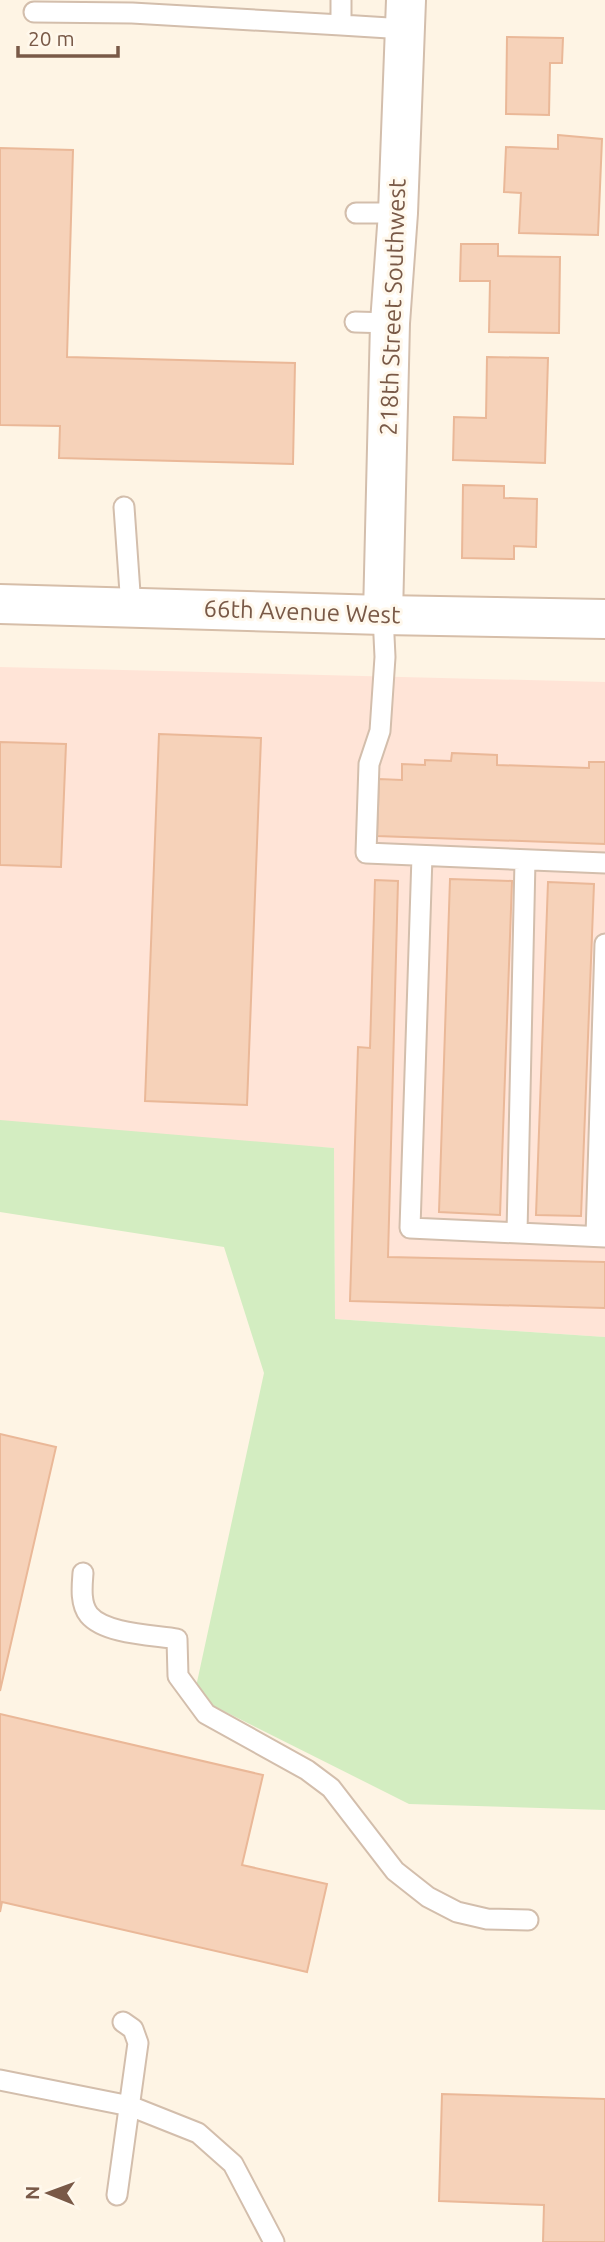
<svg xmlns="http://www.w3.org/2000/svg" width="605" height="2242" font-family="Ubuntu,sans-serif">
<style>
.commercial{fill:#ffe4d7}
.green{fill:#d3edc1}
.building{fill:#f6d2b9;stroke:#eab898;stroke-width:2}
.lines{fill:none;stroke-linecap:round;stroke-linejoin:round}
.lane-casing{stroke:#d3beac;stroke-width:23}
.street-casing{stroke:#d3beac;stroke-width:42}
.secondary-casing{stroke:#d6bea9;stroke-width:42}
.lane{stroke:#fff;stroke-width:19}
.street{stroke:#fff;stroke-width:38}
.secondary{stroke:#fff;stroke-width:38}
.labels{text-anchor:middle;stroke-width:6;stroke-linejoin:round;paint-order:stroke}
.street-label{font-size:24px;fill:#795947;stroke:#fff8ec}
</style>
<rect width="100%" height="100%" fill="#fef4e4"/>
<!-- commercial -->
<path class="commercial" d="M0 667 605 682V1337L335 1319 334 1148 0 1127Z"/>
<!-- green -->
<path class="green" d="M0 1120 334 1148 335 1319 605 1337V1810L409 1804 194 1696 264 1373 224 1247 0 1212Z"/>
<!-- building -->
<path class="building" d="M507 37 563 38 562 63H550L549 115 506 114Z
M558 135 602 139 598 235 519 233 521 193 504 192 506 147 558 149Z
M0 148 73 150 67 357 295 363 293 464 59 458 60 426 0 425Z
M461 244H498V256L560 257 559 333 489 332 490 281H460Z
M487 357 548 358 545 463 453 460 454 417 486 418Z
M463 485 504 486V498L537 499 536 547 514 546V559L462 558Z
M159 734 261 738 247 1105 145 1101Z
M0 742 66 744 61 867 0 865Z
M452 753 497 755V765L589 768V762H605V844L377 836 379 779 402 780V764L425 765V760L451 761Z
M450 879 512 881 500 1215 439 1212Z
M375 880 398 881 388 1257 605 1262V1308L350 1301 358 1047 370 1048Z
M548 882 594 884 581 1216 536 1215Z
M0 1434 56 1447 0 1691Z
M0 1714 263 1775 242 1865 327 1884 307 1972 2 1902 0 1912Z
M442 2094 605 2099V2242H543L544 2205 439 2201Z"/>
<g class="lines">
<!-- lane casing -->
<g class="lane-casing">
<path id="lane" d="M341 0V25L405 29
M34 12 132 13 341 25
M356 213H398
M355 322 390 323
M124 507 131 607
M383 615 385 657 380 731 369 764 366 853 605 863
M422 856 410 1228 605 1237
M517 1233 525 860
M596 1236 605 944
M83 1573C82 1586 80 1604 89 1615 105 1634 153 1635 177 1639L178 1676 206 1714 307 1770 331 1788 395 1871 428 1897 457 1912 487 1919 528 1920
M0 2080 130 2106 198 2133 233 2164 274 2242
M117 2195 138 2043 133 2029 123 2022"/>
</g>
<!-- street casing -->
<g class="street-casing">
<path id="street" d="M383 615 390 323 398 213 406 0"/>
</g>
<!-- secondary casing -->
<g class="secondary-casing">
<path id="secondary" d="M0 604 383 615 605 619"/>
</g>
<!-- lane -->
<use href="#lane" class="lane"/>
<!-- street -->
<use href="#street" class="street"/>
<!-- secondary -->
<use href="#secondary" class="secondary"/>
</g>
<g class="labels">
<!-- street labels -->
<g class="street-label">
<text transform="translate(393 307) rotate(-88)" y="8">218th Street Southwest</text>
<text transform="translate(302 612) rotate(2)" y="8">66th Avenue West</text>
</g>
</g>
<!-- north arrow -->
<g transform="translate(49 2193) rotate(271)" stroke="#fff8ec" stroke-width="5" paint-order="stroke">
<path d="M0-5L12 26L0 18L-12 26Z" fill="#795947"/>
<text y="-10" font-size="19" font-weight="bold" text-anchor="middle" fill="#795947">N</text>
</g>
<!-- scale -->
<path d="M18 46v10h100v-10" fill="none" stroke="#795947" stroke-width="3.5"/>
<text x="28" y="46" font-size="21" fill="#795947" stroke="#fff8ec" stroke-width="5" paint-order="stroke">20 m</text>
</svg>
